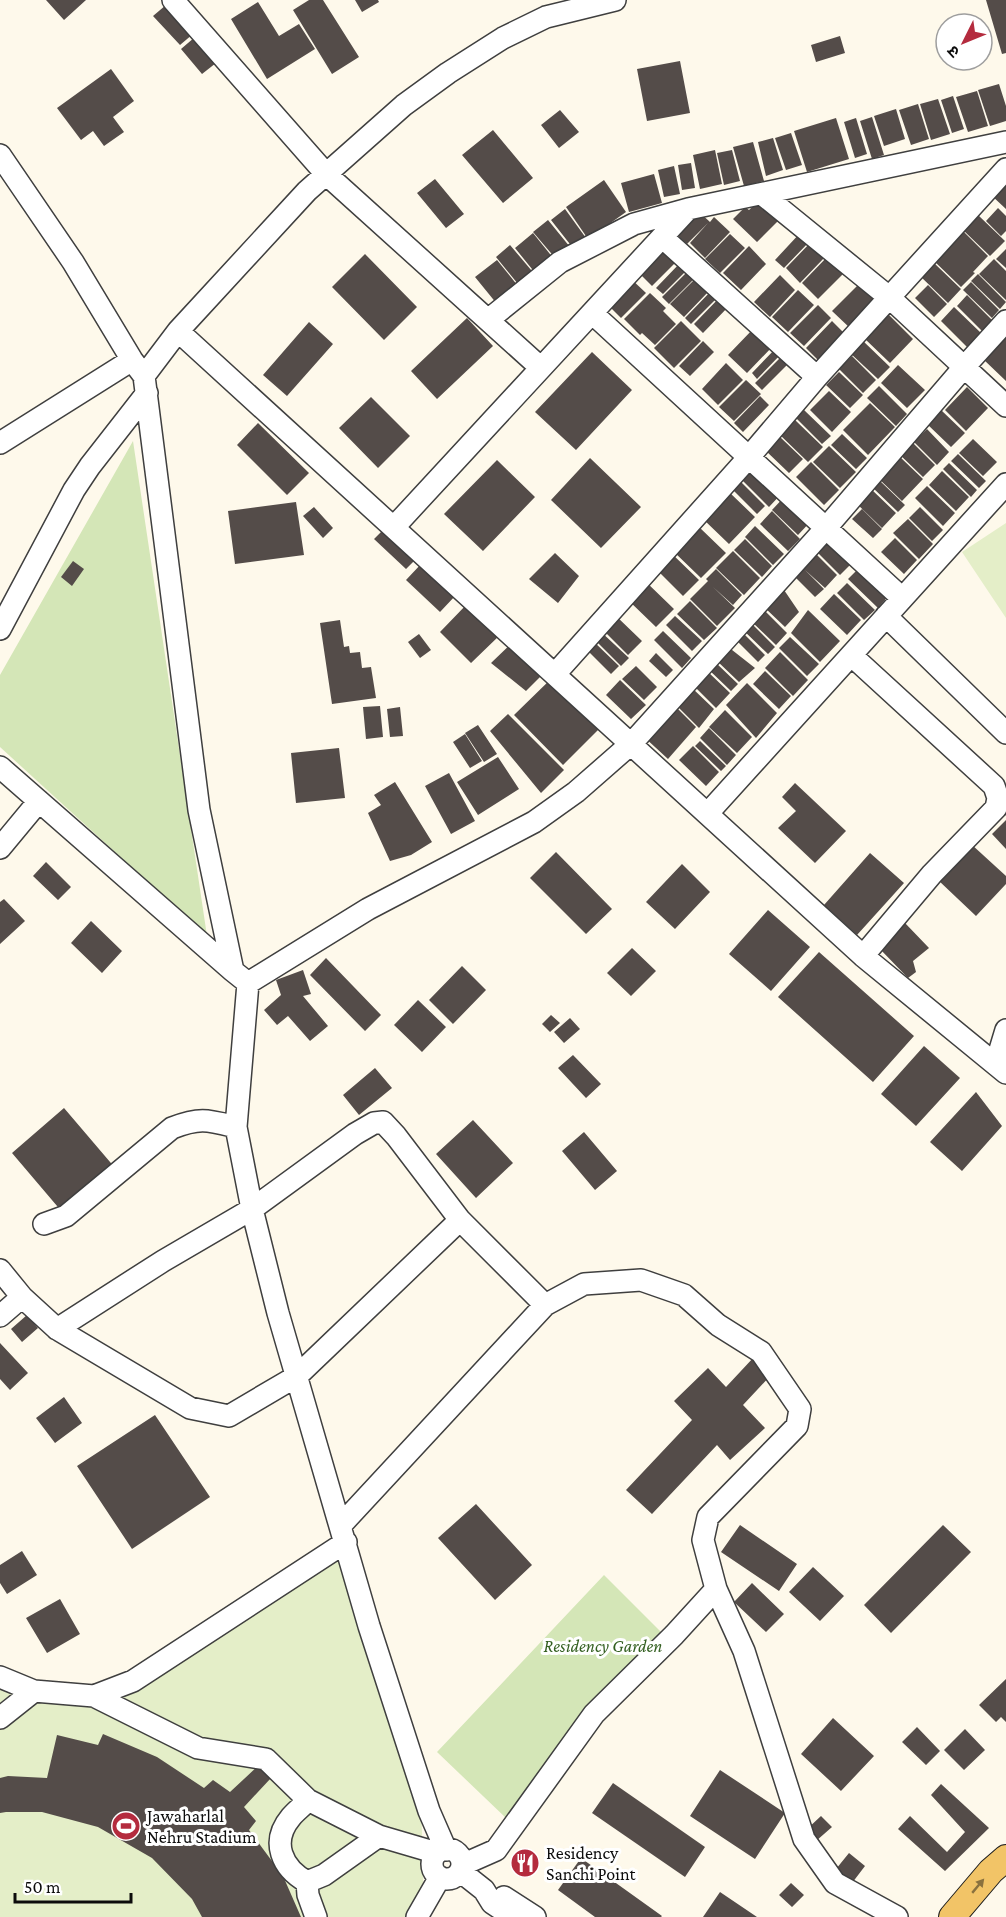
<svg xmlns="http://www.w3.org/2000/svg" width="1006" height="1917" font-family="'Crimson Pro','Noto Sans Devanagari',serif">
<style>
.green{fill:#d4e6b7}
.pitch{fill:#e4eec8}
.building{fill:#544c49}
.lines{fill:none;stroke-linecap:round;stroke-linejoin:round}
.minor-casing{stroke:#3f3f3f;stroke-width:24}
.major-casing{stroke:#1d1d1d;stroke-width:28}
.minor{stroke:#fff;stroke-width:21}
.major{stroke:#f2c467;stroke-width:26}
.oneway{fill:#8a713e}
.labels{text-anchor:middle;stroke-width:6;stroke-linejoin:round;paint-order:stroke}
.park-label{font-size:18px;font-style:italic;fill:#335f20;stroke:#fff}
.poi-label{font-size:18px;fill:#0c0c0c;stroke:#fff;text-anchor:start}
</style>
<rect width="100%" height="100%" fill="#fef9eb"/>
<!-- green -->
<path class="green" d="M133 441 207 936 0 747V675Z
M604 1575 672 1643 506 1818 437 1752Z"/>
<!-- pitch -->
<path class="pitch" d="M1006 523V618L962 552Z
M346 1542 421 1796 424 1906 417 1917H0V1677L94 1696Z"/>
<!-- building -->
<path class="building" d="M46 0H86L64 20Z
M309 0H323L359 57 332 74 293 10Z
M355 0H378L379 2 362 12Z
M986 0H1006V53L1002 54Z
M258 2 279 36 299 24 315 49 267 79 231 19Z
M166 5 193 34 180 45 153 16Z
M840 36 845 53 816 62 811 45Z
M195 37 216 63 202 74 181 49Z
M680 61 690 113 647 121 637 69Z
M111 69 134 101 113 117 124 132 104 146 93 131 81 140 57 108Z
M999 84 1006 106V121L990 126 978 90Z
M977 91 988 126 968 132 956 97Z
M953 96 964 129 952 133 941 100Z
M938 99 950 134 931 140 920 104Z
M918 104 929 139 911 145 899 110Z
M896 109 905 139 884 146 874 116Z
M560 110 579 132 559 148 541 125Z
M872 117 884 155 872 159 860 121Z
M836 118 849 159 807 172 794 131Z
M856 118 867 154 855 158 844 122Z
M493 130 533 178 503 203 462 155Z
M791 133 802 165 786 170 775 138Z
M773 138 783 170 766 176 758 142Z
M753 142 764 181 744 186 733 147Z
M715 150 722 184 700 189 693 155Z
M732 150 740 181 724 185 717 153Z
M691 163 695 188 682 190 678 165Z
M674 166 680 194 664 197 658 170Z
M654 174 662 203 629 212 621 183Z
M435 179 464 214 446 228 417 193Z
M604 180 626 212 588 239 566 207Z
M1003 183 1006 186V209L991 195Z
M762 197 782 217 757 242 733 219 745 207 749 210Z
M998 208 1006 216V231L1001 236 986 221Z
M565 209 586 238 573 248 551 220Z
M698 211 710 222 714 217 730 232 705 258 690 243 708 223 687 244 676 234Z
M978 215 1005 241 990 256 963 230Z
M548 220 570 247 556 259 533 232Z
M963 231 988 256 973 272 975 273 961 287 934 261Z
M801 232 810 241 784 268 775 260Z
M533 233 554 259 536 274 515 248Z
M730 234 745 248 720 273 705 259Z
M661 243 679 259 652 286 635 269Z
M810 243 825 257 800 283 786 268Z
M510 245 537 277 522 289 496 257Z
M749 246 766 264 741 290 723 273Z
M1006 249V268L996 259Z
M365 254 417 307 384 340 332 287Z
M827 257 843 274 818 299 802 283Z
M994 259 1006 271V300L979 274Z
M497 260 518 286 497 304 475 277Z
M933 262 961 289 948 303 920 276Z
M680 263 687 270 663 294 656 288Z
M688 271 695 278 669 304 662 297Z
M978 274 1006 302 1000 309 971 281Z
M780 275 795 290 770 317 754 302Z
M629 277 646 293 621 318 605 302Z
M696 278 709 291 684 317 670 304Z
M971 282 999 310 992 318 963 290Z
M859 284 877 302 851 329 832 311Z
M928 285 947 304 934 317 915 298Z
M712 290 719 296 691 324 685 318Z
M798 290 814 305 788 332 772 317Z
M650 293 666 308 663 311 676 324 655 345 642 333 640 335 624 319Z
M967 295 992 320 982 331 957 306Z
M721 296 730 305 703 333 694 324Z
M818 305 831 318 804 346 790 333Z
M954 307 981 333 967 347 941 321Z
M888 314 913 339 890 363 864 338Z
M467 318 493 346 437 399 411 371Z
M681 321 701 341 674 368 654 348Z
M832 321 845 334 819 361 806 348Z
M309 322 333 344 287 396 263 375Z
M754 328 773 346 747 373 728 355Z
M1006 336V381L983 359Z
M862 340 890 367 878 379 850 353Z
M703 341 714 352 690 376 679 366Z
M777 347 783 352 757 379 752 373Z
M592 352 632 390 576 450 535 412Z
M784 354 791 361 762 390 755 383Z
M852 356 876 380 863 393 839 369Z
M726 363 743 380 718 405 702 389Z
M898 365 925 390 907 408 881 383Z
M839 372 863 395 850 408 826 385Z
M746 380 761 394 734 421 719 407Z
M879 386 907 414 896 426 867 398Z
M967 387 988 408 966 431 945 410Z
M829 391 851 412 832 432 810 410Z
M760 396 769 405 743 432 734 423Z
M371 397 410 436 378 468 339 428Z
M870 403 895 427 868 455 843 430Z
M804 410 831 436 822 444 796 418Z
M941 410 965 433 951 447 927 424Z
M795 420 823 447 808 462 780 435Z
M258 423 309 473 287 495 237 445Z
M927 429 949 452 937 465 914 442Z
M842 434 867 458 856 469 831 445Z
M779 436 803 459 789 473 765 450Z
M973 439 997 462 983 476 959 453Z
M911 441 935 465 923 477 898 453Z
M829 446 856 472 840 488 813 462Z
M958 454 986 481 979 488 951 461Z
M899 456 923 479 902 501 878 478Z
M590 458 641 507 601 548 551 500Z
M497 460 535 497 483 551 444 514Z
M811 462 839 490 824 505 796 477Z
M949 463 977 490 971 497 943 469Z
M756 465 783 492 769 507 741 479Z
M942 471 969 497 956 511 929 485Z
M739 480 765 506 757 514 731 488Z
M879 480 905 505 898 512 872 487Z
M927 486 955 513 943 526 915 498Z
M870 488 896 513 882 528 856 503Z
M729 492 755 517 729 544 703 519Z
M786 495 812 520 798 535 772 510Z
M296 502 304 555 235 564 228 511Z
M314 507 333 528 323 538 303 516Z
M920 507 943 530 932 541 909 518Z
M862 509 882 529 873 538 852 519Z
M772 511 800 539 788 551 760 524Z
M908 519 933 544 919 559 893 533Z
M387 526 419 556 406 569 374 539Z
M698 526 726 553 701 578 673 551Z
M755 526 784 554 773 565 745 537Z
M831 535 856 559 840 575 816 551Z
M895 538 917 560 904 574 881 552Z
M745 539 772 566 762 577 734 550Z
M669 551 699 580 683 596 654 567Z
M733 551 760 578 744 595 716 568Z
M814 552 837 575 825 588 805 570 824 589 815 597 793 575Z
M555 553 579 576 558 603 529 579Z
M73 561 84 569 72 586 61 577Z
M422 563 456 595 440 612 406 580Z
M863 564 892 592 878 608 848 579Z
M716 569 742 595 733 605 713 587 735 608 717 626 690 599 708 581 706 579Z
M644 580 674 609 656 627 627 599Z
M847 583 875 610 864 620 837 593Z
M782 587 799 612 785 627 764 607Z
M834 594 861 620 847 635 820 609Z
M690 601 717 628 704 640 677 614Z
M468 603 500 635 471 663 440 632Z
M762 608 787 633 776 645 750 620Z
M808 610 840 641 820 662 791 633Z
M615 615 642 641 628 655 602 629Z
M675 616 702 641 692 651 666 625Z
M340 620 344 647 349 646 350 653 360 652 362 668 371 667 376 698 332 704 320 623Z
M748 620 775 647 768 654 741 628Z
M599 630 629 658 621 666 592 637Z
M740 630 765 655 758 662 733 637Z
M663 631 691 658 682 668 654 640Z
M419 634 431 650 420 658 408 642Z
M790 637 819 664 807 676 779 648Z
M590 638 619 666 611 674 583 646Z
M513 642 544 673 526 691 491 663Z
M727 646 755 668 739 682 715 659Z
M780 652 808 680 793 696 765 668Z
M656 653 673 670 666 677 649 661Z
M714 661 738 684 731 691 707 668Z
M636 666 657 687 644 700 622 679Z
M706 670 730 693 716 708 692 684Z
M765 671 791 696 779 709 753 684Z
M555 675 603 725 563 765 514 715Z
M620 680 646 705 631 719 606 695Z
M747 683 777 713 756 738 726 705Z
M691 687 714 709 699 728 675 704Z
M673 704 696 727 668 759 643 736Z
M380 706 383 737 366 739 363 707Z
M400 707 403 736 390 737 387 709Z
M725 710 752 737 737 753 709 727Z
M508 714 564 770 541 793 490 731Z
M478 725 497 754 484 762 465 733Z
M709 728 736 755 727 765 700 738Z
M465 734 482 761 470 768 453 742Z
M700 741 726 766 721 771 695 746Z
M693 746 719 772 706 786 679 760Z
M339 748 345 798 296 803 291 753Z
M498 757 519 789 478 815 457 782Z
M449 773 475 821 451 834 425 786Z
M395 782 432 842 411 855 390 861 368 813 381 805 374 795Z
M795 783 846 831 815 863 778 828 796 811 782 797Z
M1006 820V849L992 834Z
M971 844 1006 876V884L976 916 938 880Z
M556 852 612 909 586 934 530 878Z
M870 853 904 883 857 935 824 905Z
M46 862 71 887 58 900 33 876Z
M682 864 710 892 675 929 646 902Z
M4 899 25 921 0 944V902Z
M768 910 810 947 771 991 729 954Z
M91 921 122 951 102 973 71 943Z
M905 923 929 948 913 961 916 972 908 978 879 948Z
M632 948 656 971 631 996 607 973Z
M819 952 914 1036 873 1082 778 997Z
M326 958 381 1015 365 1031 310 975Z
M462 966 486 990 453 1024 429 1000Z
M303 970 311 994 303 996 328 1026 310 1041 288 1016 277 1025 264 1010 281 995 276 980Z
M418 1000 446 1027 422 1052 394 1025Z
M551 1015 560 1023 550 1032 542 1024Z
M570 1018 580 1029 564 1043 554 1032Z
M924 1046 960 1078 916 1126 881 1094Z
M573 1055 601 1084 586 1098 558 1068Z
M375 1068 392 1088 359 1115 343 1095Z
M976 1092 1002 1126 962 1171 930 1142Z
M64 1108 116 1169 63 1213 12 1153Z
M473 1120 513 1163 476 1198 436 1154Z
M584 1132 617 1171 595 1190 562 1151Z
M27 1315 38 1328 22 1342 11 1329Z
M0 1343 28 1373 10 1390 0 1379Z
M754 1357 772 1374 743 1405 765 1428 730 1460 717 1445 652 1514 626 1490 692 1420 674 1401 708 1368 726 1387Z
M64 1397 82 1423 55 1443 36 1418Z
M155 1415 210 1497 132 1549 77 1466Z
M476 1504 532 1565 495 1600 438 1538Z
M740 1525 797 1564 779 1591 721 1552Z
M943 1525 971 1552 891 1633 864 1605Z
M22 1551 37 1575 7 1594 0 1583V1565Z
M813 1567 844 1596 820 1621 789 1592Z
M752 1583 784 1614 766 1632 734 1602Z
M60 1599 80 1634 47 1653 26 1618Z
M1006 1679V1722L1001 1717 996 1722 979 1705Z
M833 1718 874 1756 841 1791 801 1754Z
M917 1727 940 1751 926 1765 902 1742Z
M965 1729 985 1750 964 1770 944 1750Z
M103 1734 157 1757 204 1788 213 1780 230 1792 258 1766 271 1778 244 1807 256 1821 249 1830 283 1876 301 1917H202L192 1899 152 1858 98 1827 42 1812H6L0 1813V1778L8 1776 47 1778 57 1735 98 1745Z
M720 1770 785 1813 755 1859 690 1816Z
M613 1783 705 1847 685 1877 592 1813Z
M941 1784 989 1828 945 1871 898 1829 910 1816 947 1852 965 1832 931 1795Z
M821 1816 832 1827 816 1841 806 1830Z
M849 1853 865 1866 849 1887 832 1874Z
M581 1858 662 1916 661 1917H595L558 1890Z
M791 1883 804 1895 792 1907 779 1895Z
M720 1892 757 1917H703Z"/>
<g class="lines">
<!-- minor casing -->
<g class="minor-casing">
<path id="minor" d="M173 0 326 174 541 368
M0 155 73 262 132 360 144 376 199 810 233 971 248 983 236 1127 252 1209 278 1313 369 1626 429 1811 446 1850
M762 194 890 298 1006 406
M662 237 817 377
M592 313 902 598
M488 320 560 262 634 224 688 209
M178 331 863 956 1006 1073
M144 376 178 331 307 191 404 105 448 73 503 38 546 17 615 0
M0 443 132 360
M394 527 688 209 1006 142
M886 616 1006 733
M0 629 74 490 90 466 147 393
M851 655 994 786 998 798 996 808 932 874 863 956
M555 674 749 457 817 377 1006 169
M0 767 233 971
M708 813 1006 484
M0 848 39 801
M248 983 368 909 534 822 576 792 632 743 826 528 965 366 1006 321
M996 1063 1006 1030
M44 1224 66 1216 172 1128C200 1117 208 1120 236 1127
M0 1270 22 1297 57 1329 190 1408 229 1416 297 1376 460 1220 545 1305
M0 1316 22 1297
M57 1329 163 1261 252 1209 355 1134 374 1123 383 1122 396 1136 460 1220
M341 1525 545 1305 584 1284 641 1280 684 1295 718 1325 761 1352 800 1409 797 1426 708 1517 703 1540 716 1589 674 1635 594 1714 496 1850 462 1865
M716 1589 744 1651 804 1839 835 1883 897 1917
M0 1677 34 1691 94 1696 133 1681 346 1542
M94 1696 198 1748 266 1759 308 1800 379 1836 437 1853
M0 1718 34 1691
M308 1800C303 1806 296 1811 291 1817 270 1842 282 1868 307 1882L324 1875 379 1836
M432 1864a15 15 0 1 1 30 0a15 15 0 1 1-30 0Z
M460 1871 484 1890 492 1903 513 1917
M307 1882 308 1895 316 1917
M504 1897 535 1917
M417 1917 440 1877"/>
</g>
<!-- major casing -->
<g class="major-casing">
<path id="major" d="M952 1917 991 1871 1006 1858"/>
</g>
<!-- minor -->
<use href="#minor" class="minor"/>
<!-- major -->
<use href="#major" class="major"/>
</g>
<!-- one-way arrows -->
<defs><path id="oneway-solid" d="M-6-.8H1V-3.2L6.5 0L1 3.2V.8H-6Z" transform="scale(1.5)"/></defs>
<use class="oneway" href="#oneway-solid" transform="translate(978 1886) rotate(-50)"/>
<!-- icons -->
<defs>
<g id="stadium-disc" transform="scale(1.5)"><circle r="9.5" fill="#b42b3e" stroke="#fff"/><path d="M0-5a6.5 5 0 1 0 0 10a6.5 5 0 1 0 0-10ZM-3.5-1.8h7v3.6h-7Z" fill="#fff"/></g>
<g id="restaurant-disc" transform="scale(1.5)"><circle r="9.5" fill="#b42b3e" stroke="#fff"/><path d="M-5-6h1v4h1v-4h1v4h1v-4h1v5L-1.5 .5V6h-2V.5L-5-1ZM5-6V6H3V1.5H1.5Q1.5-4 5-6Z" fill="#fff"/></g>
</defs>
<g fill-rule="evenodd">
<use href="#stadium-disc" x="126" y="1826"/>
<use href="#restaurant-disc" x="525" y="1863"/>
</g>
<g class="labels">
<!-- park labels -->
<g class="park-label">
<text x="603" y="1652">Residency Garden</text>
</g>
<!-- poi labels -->
<g class="poi-label">
<text x="147" y="1822">Jawaharlal<tspan x="147" dy="21">Nehru Stadium</tspan></text>
<text x="546" y="1859">Residency<tspan x="546" dy="21">Sanchi Point</tspan></text>
</g>
</g>
<!-- north arrow -->
<g transform="translate(964 42) rotate(227)"><circle r="28" fill="#ffffff" stroke="#9e9e9e" stroke-width="1.5"/>
<path d="M0-4.5L10 22L0 15L-10 22Z" fill="#b42b3e"/>
<text y="-9" font-size="16" font-weight="bold" text-anchor="middle" fill="#0c0c0c">उ</text>
</g>
<!-- scale -->
<path d="M15 1893v9h116v-9" fill="none" stroke="#0c0c0c" stroke-width="3"/>
<text x="24" y="1893" font-size="18" fill="#0c0c0c" stroke="#ffffff" stroke-width="4.5" paint-order="stroke">50 m</text>
</svg>
